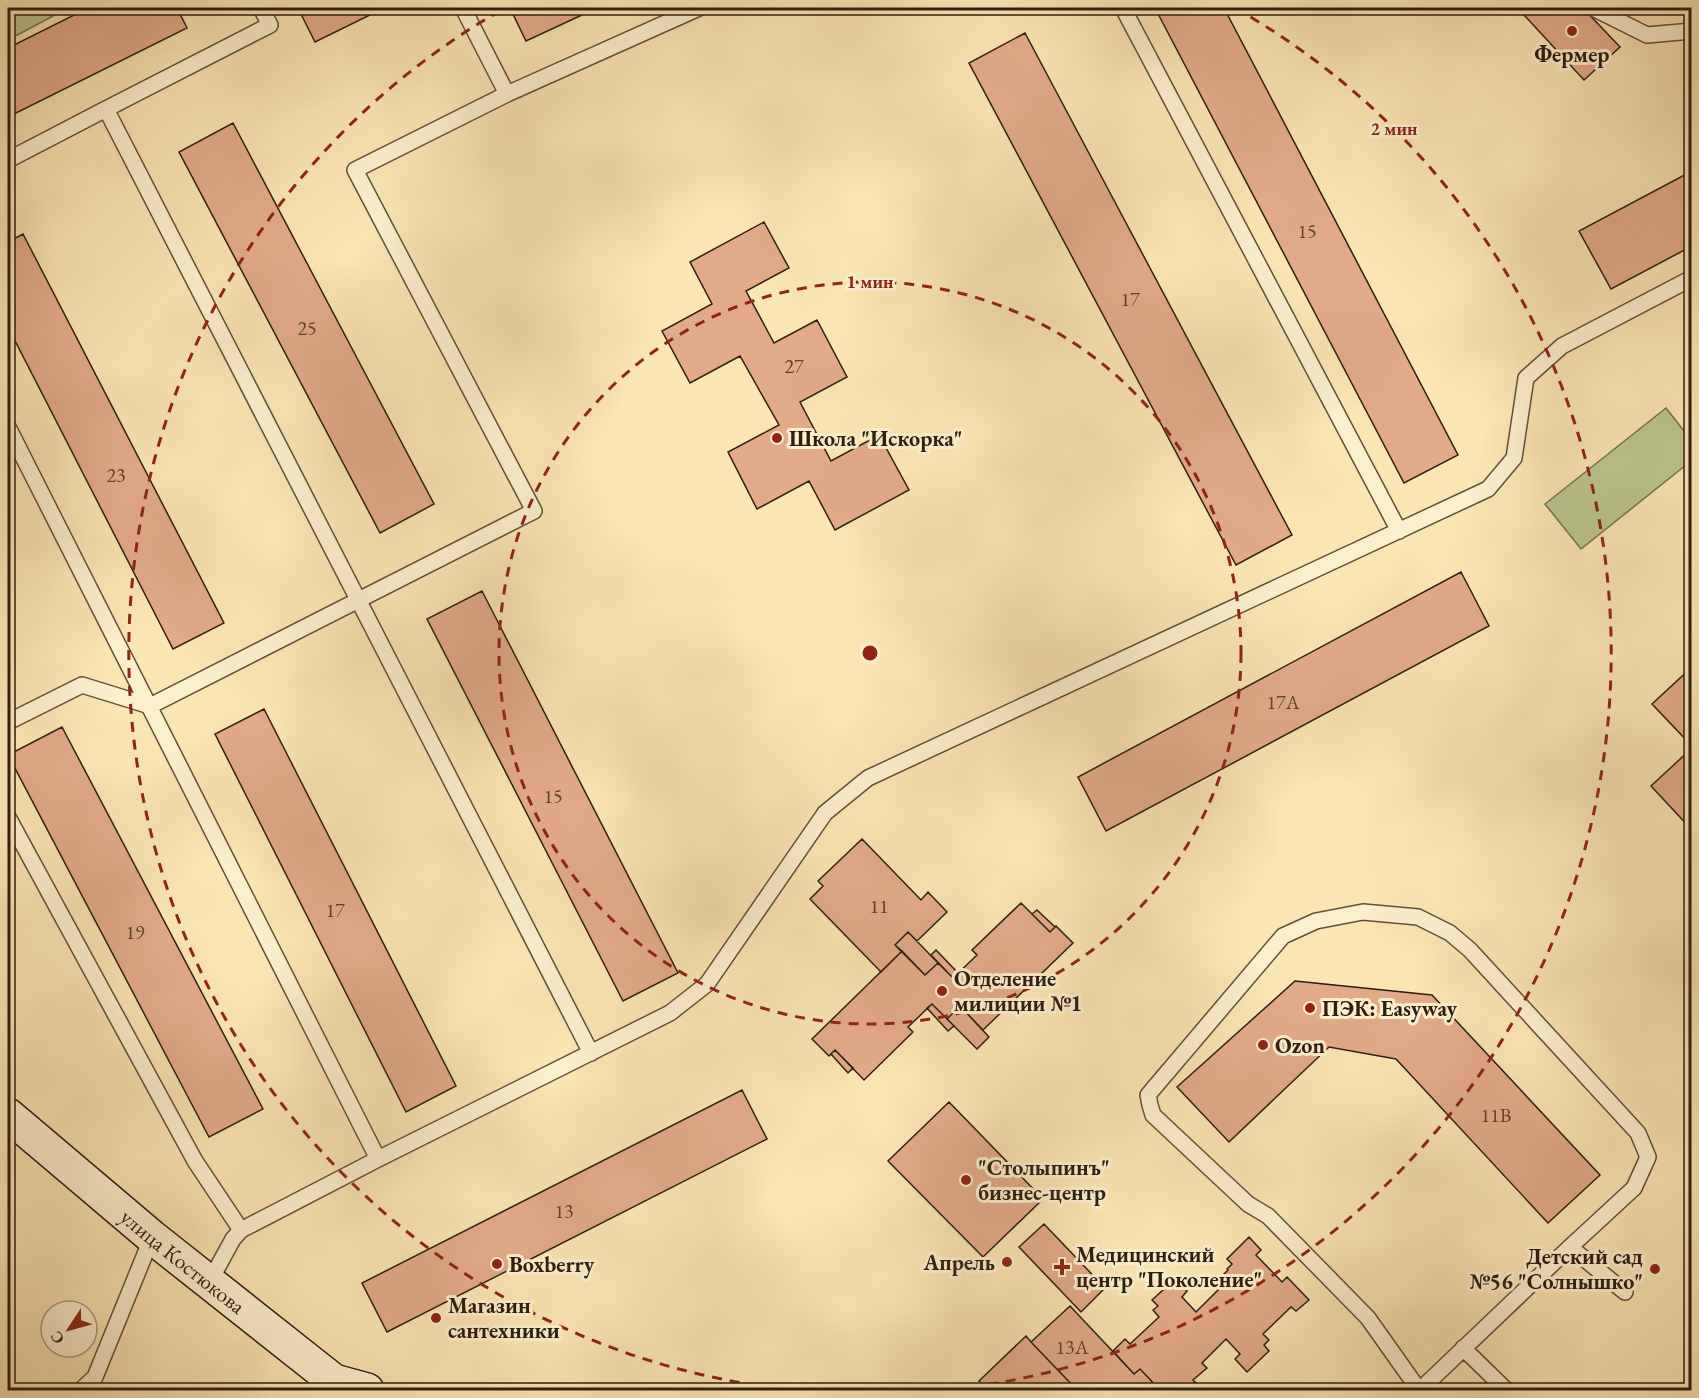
<svg xmlns="http://www.w3.org/2000/svg" width="1699" height="1398" font-family="'EB Garamond',serif">
<style>
.green{fill:#bcc58e;stroke:#747250;stroke-width:1.5}
.building{fill:#e3aa89;stroke:#2c1e13;stroke-width:1.5}
.lines{fill:none;stroke-linecap:round;stroke-linejoin:round}
.service-casing{stroke:#60503b;stroke-width:18}
.secondary-casing{stroke:#2c1e13;stroke-width:36}
.service{stroke:#fcefce;stroke-width:15}
.secondary{stroke:#fcefce;stroke-width:33}
.ring{fill:none;stroke:#8f2418;stroke-width:3;stroke-dasharray:10 8}
.poi-dot{fill:#8f2418;stroke:#fcefce;stroke-width:2}
.labels{text-anchor:middle;stroke-width:6;stroke-linejoin:round;paint-order:stroke}
.number-label{font-size:20px;fill:#5a4130}
.poi-label{font-size:22px;font-weight:bold;fill:#2c1e13;stroke:#fcefce;text-anchor:start}
.street-label{font-size:22px;fill:#2c1e13;stroke:#fcefce}
.centre{fill:#8f2418;stroke:#fcefce;stroke-width:3}
.ring-label{font-size:18px;text-anchor:middle;font-weight:bold;fill:#8f2418;stroke:#fcefce;stroke-width:6;stroke-linejoin:round;paint-order:stroke}
</style>
<rect width="100%" height="100%" fill="#fae6b3"/>
<filter id="stains"><feTurbulence type="fractalNoise" baseFrequency=".00333" numOctaves="4"/><feColorMatrix values="0 0 0 0 .2 0 0 0 0 .09 0 0 0 0 .02 0 0 0 .5 -.17"/></filter>
<radialGradient id="worn" r=".72"><stop offset=".6" stop-color="#630" stop-opacity="0"/><stop offset="1" stop-color="#630" stop-opacity=".3"/></radialGradient>
<!-- green -->
<path class="green" d="M8 8H68L8 40Z
M1666 408 1691 440V461L1581 549 1545 504Z"/>
<!-- building -->
<path class="building" d="M88 8H177L187 28 8 117V48Z
M298 8H384L315 42Z
M510 8H597L526 41Z
M1155 8H1224L1458 455 1404 483Z
M1532 8H1583L1620 47 1584 80 1524 15Z
M1025 33 1292 535 1236 565 969 63Z
M233 123 434 504 380 533 179 152Z
M1692 171V246L1611 289 1579 231Z
M764 222 789 268 746 291 774 343 817 320 847 377 800 402 831 461 879 435 909 490 835 530 809 481 757 509 728 452 779 425 740 356 690 383 662 331 712 304 690 262Z
M23 234 224 623 173 649 8 327V242Z
M1461 572 1489 626 1106 831 1078 777Z
M482 591 678 973 623 1001 427 619Z
M1692 667V746L1652 704Z
M264 709 456 1086 406 1112 215 734Z
M62 727 263 1109 209 1137 8 755Z
M1692 748V830L1651 786Z
M862 839 921 900 928 892 947 912 917 941 908 932 895 945 902 951 881 972 810 899 823 886 818 881Z
M1021 903 1050 932 1056 926 1073 943 983 1030 960 1006 947 1019 932 1004 908 1027 913 1032 864 1080 835 1050 829 1056 812 1039 902 951 925 975 938 963 953 978 977 955 972 950Z
M1037 910 1055 927 1050 932 1032 914Z
M908 932 938 963 925 975 895 945Z
M936 950 958 973 953 978 931 955Z
M1295 981 1432 995 1600 1175 1548 1223 1396 1059 1329 1047 1229 1142 1177 1087Z
M932 1004 954 1026 948 1031 927 1008Z
M960 1006 989 1037 977 1049 947 1019Z
M835 1050 853 1068 848 1073 831 1054Z
M742 1090 767 1139 387 1332 362 1283Z
M949 1102 1043 1199 983 1257 888 1161Z
M1044 1224 1105 1288 1081 1312 1019 1247Z
M1249 1237 1261 1250 1256 1255 1282 1282 1287 1277 1309 1300 1296 1311 1291 1307 1263 1334 1269 1340 1264 1345 1269 1351 1247 1372 1235 1359 1240 1354 1226 1339 1202 1363 1207 1368 1193 1380 1195 1382 1190 1387 1193 1390H1160L1140 1369 1134 1374 1113 1351 1125 1339 1130 1344 1159 1317 1153 1310 1158 1306 1152 1300 1175 1279 1187 1291 1182 1297 1196 1312 1220 1288 1215 1283 1228 1270 1227 1269 1232 1264 1227 1259Z
M1070 1306 1134 1374 1140 1369 1160 1390H1077L1031 1342Z
M1026 1336 1031 1342 1077 1390H988L979 1381Z
M1195 1382 1203 1390H1193L1190 1387Z"/>
<g class="lines">
<!-- service casing -->
<g class="service-casing">
<path id="service" d="M261 8 270 25 106 109 591 1053
M463 8 507 94
M1123 8 1399 531
M1593 8 1647 35 1692 31
M8 160 106 109
M8 427 378 1159
M8 722 82 685 150 706 534 511 355 170 507 94 699 8
M8 817 195 1161 241 1230
M1570 1247 1625 1292
M210 1281 233 1239 241 1230 378 1159 670 1013 707 984 825 813 868 778 1488 489 1514 458 1526 378 1562 346 1692 278
M1463 1348 1506 1390
M81 1390 95 1377 152 1237
M1419 1390 1368 1318 1268 1216 1248 1204 1153 1115 1150 1105 1148 1095 1283 936 1316 921 1363 912 1418 917 1450 933 1470 950 1638 1133 1648 1157 1634 1188 1570 1247 1420 1390"/>
</g>
<!-- secondary casing -->
<g class="secondary-casing">
<g id="secondary">
<path id="s1" d="M8 1115 152 1237 334 1381 367 1390"/>
</g>
</g>
<!-- service -->
<use href="#service" class="service"/>
<!-- secondary -->
<use href="#secondary" class="secondary"/>
</g>
<!-- distance rings -->
<g class="ring">
<circle cx="870" cy="653" r="371"/>
<path d="M793 1390A741 741 0 0 1 505 8M1235 8A741 741 0 0 1 947 1390"/>
</g>
<!-- markers -->
<g class="poi-dot">
<circle cx="1572" cy="31" r="6"/>
<circle cx="777" cy="438" r="6"/>
<circle cx="942" cy="991" r="6"/>
<circle cx="1310" cy="1008" r="6"/>
<circle cx="1263" cy="1045" r="6"/>
<circle cx="966" cy="1180" r="6"/>
<circle cx="1007" cy="1262" r="6"/>
<circle cx="497" cy="1264" r="6"/>
<path d="M1059 1258h6v6h6v6h-6v6h-6v-6h-6v-6h6z"/>
<circle cx="1655" cy="1269" r="6"/>
<circle cx="436" cy="1318" r="6"/>
</g>
<g class="labels">
<!-- number labels -->
<g class="number-label">
<text x="1307" y="238">15</text>
<text x="1130" y="306">17</text>
<text x="307" y="335">25</text>
<text x="794" y="373">27</text>
<text x="116" y="482">23</text>
<text x="1283" y="709">17А</text>
<text x="553" y="803">15</text>
<text x="879" y="913">11</text>
<text x="335" y="917">17</text>
<text x="135" y="939">19</text>
<text x="1496" y="1122">11В</text>
<text x="564" y="1218">13</text>
<text x="1072" y="1354">13А</text>
</g>
<!-- poi labels -->
<g class="poi-label">
<text x="1572" y="62" text-anchor="middle">Фермер</text>
<text x="789" y="446">Школа "Искорка"</text>
<text x="954" y="986">Отделение<tspan x="954" dy="25">милиции №1</tspan></text>
<text x="1322" y="1016">ПЭК: Easyway</text>
<text x="1275" y="1053">Ozon</text>
<text x="978" y="1175">"Столыпинъ"<tspan x="978" dy="25">бизнес-центр</tspan></text>
<text x="1076" y="1262">Медицинский<tspan x="1076" dy="25">центр "Поколение"</tspan></text>
<text x="1643" y="1264" text-anchor="end">Детский сад<tspan x="1643" dy="25">№56 "Солнышко"</tspan></text>
<text x="995" y="1270" text-anchor="end">Апрель</text>
<text x="509" y="1272">Boxberry</text>
<text x="448" y="1313">Магазин<tspan x="448" dy="25">сантехники</tspan></text>
</g>
<!-- street labels -->
<g class="street-label">
<text dy="8" stroke="none"><textPath href="#s1" startOffset="228">улица Костюкова</textPath></text>
</g>
</g>
<circle cx="870" cy="653" r="9" class="centre"/>
<g class="ring-label">
<text x="1394" y="135">2 мин</text>
<text x="870" y="288">1 мин</text>
</g>
<!-- margin -->
<rect width="1699" height="1398" fill="none" stroke="#fae6b3" stroke-width="30"/>
<rect x="9" y="9" width="1681" height="1380" fill="none" stroke="#2c1e13" stroke-width="3"/>
<rect x="15" y="15" width="1669" height="1368" fill="none" stroke="#2c1e13" stroke-width="1.5"/>
<!-- north arrow -->
<g transform="translate(69 1329) rotate(234)"><circle r="28" fill="#fcefce" stroke="#a99b83" stroke-width="1.5"/>
<path d="M0-4.5L10 22L0 15L-10 22Z" fill="#8f2418"/>
<text y="-9" font-size="16" font-weight="bold" text-anchor="middle" fill="#2c1e13">С</text>
</g>
<rect width="100%" height="100%" filter="url(#stains)"/>
<rect width="100%" height="100%" fill="url(#worn)"/>
</svg>
